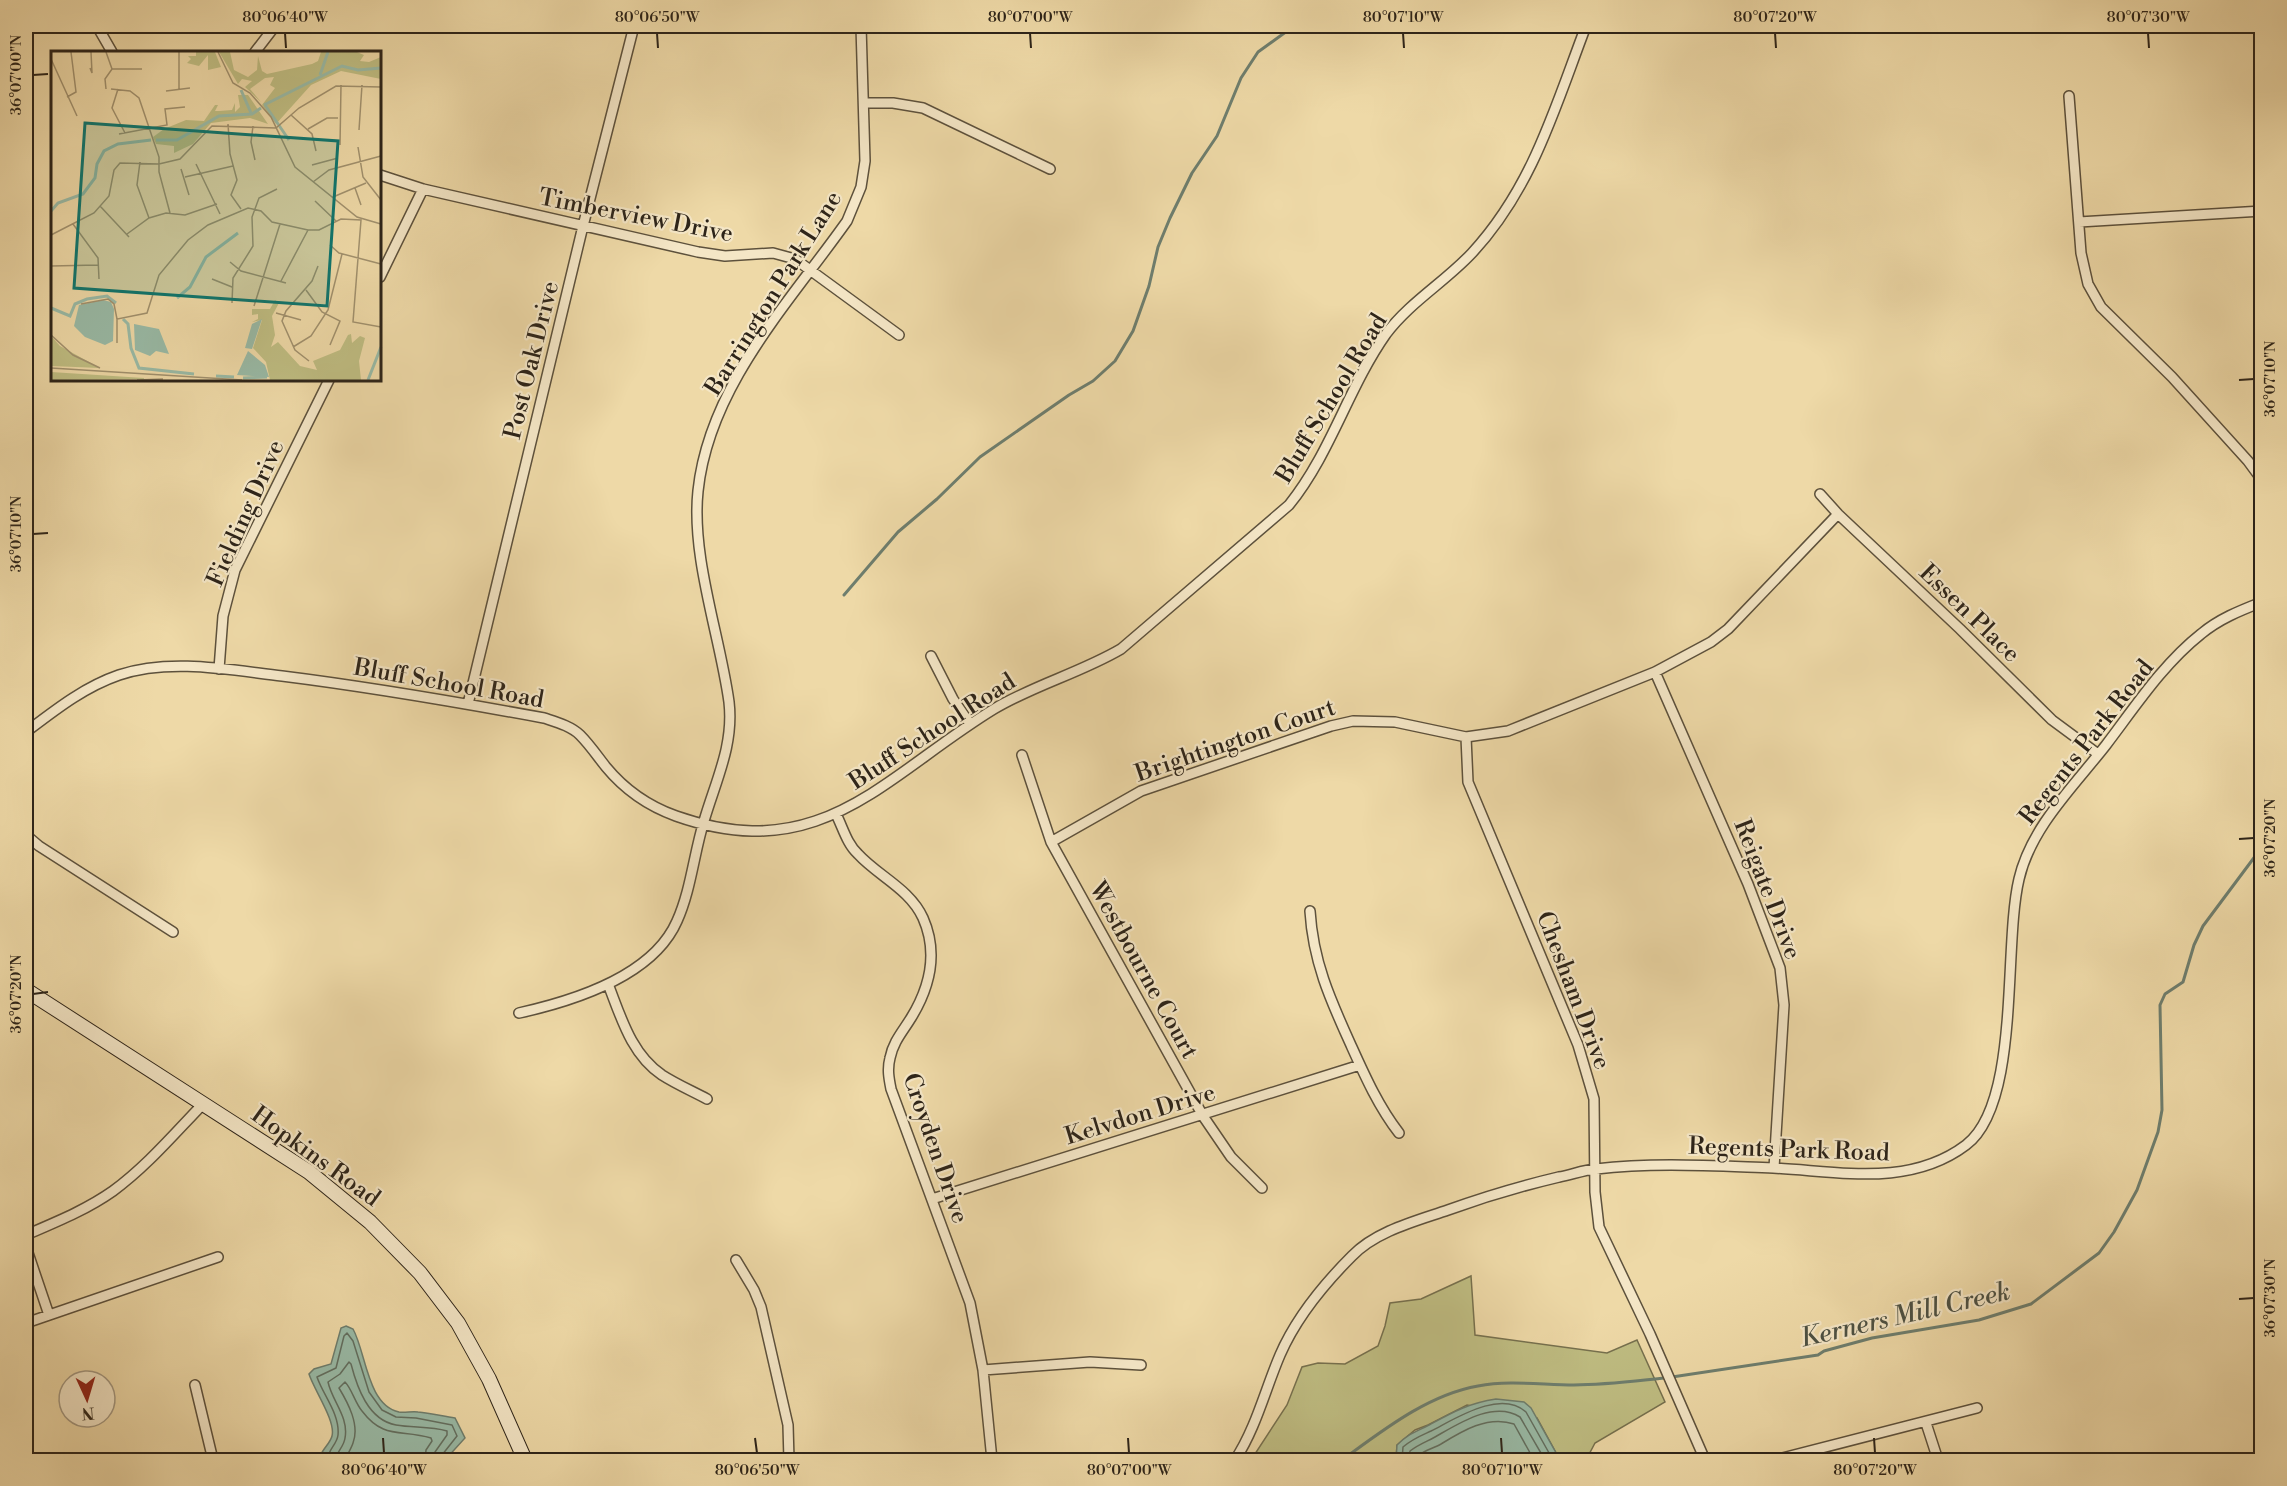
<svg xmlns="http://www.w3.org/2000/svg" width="2287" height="1486" font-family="'Libre Bodoni',serif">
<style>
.green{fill:#bfbd82;stroke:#76704e;stroke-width:1.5}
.water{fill:#99baa6;stroke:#6e7e6e;stroke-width:1.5}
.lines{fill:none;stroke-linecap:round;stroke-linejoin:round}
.shore{stroke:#636f60;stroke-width:1.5}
.stream{stroke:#6e7e6e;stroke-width:3}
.street-casing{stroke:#5d513c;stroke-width:12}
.secondary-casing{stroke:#2d2419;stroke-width:16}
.street{stroke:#f4e6c6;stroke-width:9}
.secondary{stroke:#f4e6c6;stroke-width:14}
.ticks{fill:none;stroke:#2d2419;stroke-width:2}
.labels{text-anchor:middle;stroke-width:4.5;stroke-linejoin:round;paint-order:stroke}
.street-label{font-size:24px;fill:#2d2419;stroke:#f4e6c6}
.water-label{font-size:26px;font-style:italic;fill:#4d5143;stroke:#f4e6c6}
.inset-river{fill:none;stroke:#99baa6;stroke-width:3}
.inset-road{fill:none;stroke:#a1916e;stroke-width:1.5}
.view{fill:#0f766e;fill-opacity:0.15;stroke:#0f766e;stroke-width:3}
.inset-edge{fill:none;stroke:#2d2419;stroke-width:3}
.neatline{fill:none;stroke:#2d2419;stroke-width:2}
.ticks-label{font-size:15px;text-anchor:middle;fill:#2d2419}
</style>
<rect width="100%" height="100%" fill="#eed9a7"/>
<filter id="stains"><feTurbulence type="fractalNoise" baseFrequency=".00333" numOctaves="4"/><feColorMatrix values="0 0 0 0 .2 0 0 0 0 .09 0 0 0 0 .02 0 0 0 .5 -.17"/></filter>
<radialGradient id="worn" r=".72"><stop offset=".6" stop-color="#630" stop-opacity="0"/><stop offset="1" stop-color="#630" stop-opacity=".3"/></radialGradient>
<!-- green -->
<path class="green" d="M1471 1276 1475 1335 1607 1353 1637 1340 1665 1402 1595 1443 1586 1460H1560L1537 1418 1467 1405 1428 1425 1415 1430 1397 1445 1396 1460H1251L1287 1405 1302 1367 1318 1363 1345 1364 1378 1346 1385 1326 1390 1303 1421 1299Z"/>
<!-- water -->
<path class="water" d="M346 1326 353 1329C366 1352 367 1405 399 1412 405 1413 412 1411 418 1412 430 1413 442 1416 455 1418L465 1438 445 1460H327L320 1457C322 1449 330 1444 332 1436 336 1421 314 1390 309 1374L314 1369 331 1364 341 1328Z
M1496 1399 1524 1402 1531 1408 1560 1460H1396L1397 1445C1409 1433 1416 1432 1429 1425 1453 1412 1469 1403 1496 1399Z"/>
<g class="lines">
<!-- shore -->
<path class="shore" d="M328 1460C327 1450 337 1445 338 1435 340 1414 323 1395 317 1377L336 1368 344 1336 347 1333 353 1341 369 1392 382 1410 396 1417 416 1418 452 1425 457 1436 442 1455 441 1460
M336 1460C336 1452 344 1447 345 1438 349 1417 332 1401 328 1382L340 1374 349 1362 351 1364C357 1387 368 1420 396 1425 413 1428 430 1426 447 1431V1435L435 1452 434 1460
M345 1460C347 1455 351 1449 353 1443 360 1425 348 1403 339 1388L345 1382C352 1389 355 1403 362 1411 384 1440 401 1429 431 1438L432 1441 426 1450 425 1460
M1402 1460 1403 1447C1412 1439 1420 1436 1431 1431 1455 1419 1500 1389 1526 1412L1553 1460
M1409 1460 1410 1451C1419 1444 1426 1442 1435 1437 1458 1424 1494 1400 1520 1417L1545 1460
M1419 1460V1455C1426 1450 1434 1448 1441 1444 1462 1431 1488 1415 1514 1424L1534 1460"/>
<!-- stream -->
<path class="stream" d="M844 595 898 532 937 499 980 457 1069 395 1093 381 1115 361 1133 331 1149 286 1158 247 1170 218 1192 173 1217 136 1241 78 1258 52 1294 26
M1672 1377 1818 1355 1824 1351 1872 1338 1979 1320 2031 1304 2099 1253 2114 1232 2137 1190 2158 1132 2162 1110 2160 1005 2165 994 2183 982 2194 945 2203 926 2262 847
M1342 1460C1382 1431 1427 1395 1478 1386 1509 1380 1543 1385 1574 1385 1605 1385 1635 1381 1665 1378"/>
<!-- street casing -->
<g class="street-casing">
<path id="street" d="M97 26 112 52
M255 52 275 26
M2069 96 2081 253 2088 284 2101 307 2172 377 2248 461 2262 480
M864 103H893L923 108 1050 169
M380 175 423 189 698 252 725 256 773 253 795 259 899 335
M2079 222 2262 211
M380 277 423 189
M1820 494 1838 514 1960 629 2052 720 2098 754
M931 656 953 699 970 724
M219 669 223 616 235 570 329 380
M1655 672 1748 884 1780 968 1784 1005 1774 1168
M468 704 583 226 634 26
M26 732C55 710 84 687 119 675 170 658 230 670 282 676 370 687 457 702 544 718 556 722 571 726 580 735 590 745 598 757 606 767 625 790 648 806 676 816 821 867 883 777 994 709 1034 685 1080 673 1121 649L1289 505C1331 453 1348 388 1386 334 1410 302 1445 282 1472 253 1533 187 1555 107 1586 26
M1466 737 1468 782 1578 1045 1594 1099 1595 1192 1599 1227 1650 1334 1705 1460
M1022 755 1051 842 1203 1116 1231 1157 1262 1188
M836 814C843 828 847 844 858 854 878 876 910 889 923 918 938 952 930 987 911 1018 903 1031 893 1042 890 1058 887 1069 889 1079 891 1089L970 1303 983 1370 992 1460
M26 835 39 846 173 932
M1051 842 1141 791 1331 726 1353 721 1395 722 1466 737 1508 731 1655 672 1711 642 1728 629 1838 514
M1310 911C1313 961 1330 999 1350 1043 1364 1074 1378 1106 1399 1133
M608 984C621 1017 631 1054 662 1075 676 1084 692 1091 707 1099
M519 1013C573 1001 653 976 677 921 691 890 694 853 704 821 716 780 734 745 729 702 720 636 691 557 698 491 709 386 789 303 847 221L861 187 865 161 861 26
M932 1199 1360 1065
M26 1235C56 1222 86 1210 113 1191 146 1167 174 1134 203 1104
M26 1247 49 1315
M736 1260 754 1290 761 1307 788 1425 789 1460
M26 1323 218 1257
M983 1370 1090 1362 1141 1365
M195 1385 213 1460
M1926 1423 1938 1460
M1235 1460C1256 1428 1265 1390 1280 1355 1296 1318 1324 1284 1352 1256 1376 1231 1416 1221 1448 1210 1484 1197 1521 1186 1559 1177 1571 1175 1583 1170 1596 1169 1654 1162 1715 1166 1773 1168 1838 1171 1909 1188 1966 1145 2021 1103 2003 946 2019 879 2031 827 2074 786 2106 745 2135 707 2163 664 2201 634 2219 619 2239 611 2262 602
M1775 1460 1977 1408"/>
</g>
<!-- secondary casing -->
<g class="secondary-casing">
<path id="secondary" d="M26 990 309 1172 370 1222 420 1273 458 1323 489 1379 525 1460"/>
</g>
<!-- street -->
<use href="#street" class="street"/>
<!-- secondary -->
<use href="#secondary" class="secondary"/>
</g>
<!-- ticks -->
<path class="ticks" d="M285 33 286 48M657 33 658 48M1030 33 1031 48M1403 33 1404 48M1775 33 1776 48M2148 33 2149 48M33 75 48 74M2239 380 2254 379M33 534 48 533M2239 839 2254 838M33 994 48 992M2239 1299 2254 1298M383 1438 384 1453M755 1438 757 1453M1128 1438 1129 1453M1501 1438 1502 1453M1874 1438 1875 1453"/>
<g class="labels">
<!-- street labels -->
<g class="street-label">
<text transform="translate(636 215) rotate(11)" y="8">Timberview Drive</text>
<text transform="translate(773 293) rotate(-58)" y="8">Barrington Park Lane</text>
<text transform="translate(531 360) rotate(-76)" y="8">Post Oak Drive</text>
<text transform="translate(1331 398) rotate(-59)" y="8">Bluff School Road</text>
<text transform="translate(245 513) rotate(-66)" y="8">Fielding Drive</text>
<text transform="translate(1970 613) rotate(44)" y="8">Essen Place</text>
<text transform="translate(449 683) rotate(10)" y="8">Bluff School Road</text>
<text transform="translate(932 731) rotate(-33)" y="8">Bluff School Road</text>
<text transform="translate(1235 740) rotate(-19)" y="8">Brightington Court</text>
<text transform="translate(2086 742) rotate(-52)" y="8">Regents Park Road</text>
<text transform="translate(1768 889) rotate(69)" y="8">Reigate Drive</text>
<text transform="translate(1144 970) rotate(61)" y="8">Westbourne Court</text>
<text transform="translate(1574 990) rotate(69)" y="8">Chesham Drive</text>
<text transform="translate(1140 1114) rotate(-17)" y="8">Kelvdon Drive</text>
<text transform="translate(936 1148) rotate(71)" y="8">Croyden Drive</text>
<text transform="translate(1789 1149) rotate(2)" y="8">Regents Park Road</text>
<text transform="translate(316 1156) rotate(36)" y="8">Hopkins Road</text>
</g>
<!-- water labels -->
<g class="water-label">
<text transform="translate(1905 1314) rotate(-13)" y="9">Kerners Mill Creek</text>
</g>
</g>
<!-- overview -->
<g transform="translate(51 51)">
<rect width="330" height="330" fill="#eed9a7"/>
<path d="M145 1H164L170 16 157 19V4L148 15 136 12 140 8 137 5H145ZM168 1H179L183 19 197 26 206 19 207 5 211 20 216 23 261 13 267 10 270 1H306L313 4 309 10 318 11 330 6V28L290 20 260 34 225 73 211 54 224 37 219 34 223 26 214 27 199 38 210 51 194 36 201 30 191 28 187 33ZM187 44H197L217 73 199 67 160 72 142 93 123 102V95L105 93 102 86 113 78 135 69 153 70 164 54H167L164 60H168L181 59 184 52V61L189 56ZM224 249 228 252 221 265 224 284 220 296 227 291 249 315 266 319 262 310 289 299 297 284 300 283 301 292 309 285 314 287 308 310 310 329H219L215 311 202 297 211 269 201 271 207 268V263L201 264V258H219ZM0 285 9 295 49 317 0 315ZM0 321 93 327V328L0 329Z" fill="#bfbd82"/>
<path d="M52 249 60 251 63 258 62 290 54 294 34 286 23 275 28 254ZM211 268 201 298 194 297 201 273ZM83 273 108 278 118 303 105 300 99 305 84 299ZM197 300 214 314 218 326 186 324Z" fill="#99baa6"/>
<path class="inset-river" d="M269 24 277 1M190 39 200 62M213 54 291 15 307 19 330 17M214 54 238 89M105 89H126L168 65 201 63 210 57M0 160 7 152 32 143 44 127 46 113 53 100 67 93 100 89M126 247 139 236 155 206 187 182M0 257 19 265 24 253 36 248 56 245 65 252M72 268 77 273 80 297 88 317 143 323M165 325 183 326M192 327 216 326M317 329 330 296"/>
<path class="inset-road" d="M55 1 61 18M167 1 182 32 199 42 220 66 244 116 306 166 330 173M0 8 26 65M39 17 41 22 40 1M55 38 54 28 61 18H91M60 38 79 40 88 47 108 106V121L119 162M67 38 61 57 74 82M128 38V1M115 40 139 37M16 46 25 41 20 1M240 64 261 83 265 100M177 73 179 103 186 129 180 144 190 158M202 75 200 91 204 109M257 78 276 67H287M308 79 311 34M68 83 116 74 114 58 134 56M289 94 290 34M307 96 312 126 330 149M89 111 86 134 98 167M145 113 169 163M261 114 287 107M130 118 138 144M134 126 182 115M262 131 278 119 330 105M304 137 310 154M282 146 315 132M264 150 285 170M49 155 78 186M22 173 47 207 48 228M76 183 98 167 115 162 134 164 166 153M0 184 43 162 58 145 63 119 69 112 108 113 129 108 161 75 225 77 248 57 285 35 330 36M279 194 288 202 330 213M179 211 190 220 235 232M0 215 47 214M161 228 181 236M230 230 257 179M255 239 271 261 289 270 279 294M181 252 182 227 202 195 201 166 208 147 226 138M30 253 57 248 63 253 66 268M203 255 229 173M225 262 250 269M0 284 22 304 49 317M66 292V268L96 262 108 224 137 189 157 174 197 157 210 160 221 171 257 179H268L290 168 310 169 302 271 330 276M242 296 260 285 277 259 291 203M258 310 244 299 231 270 235 260 261 230 267 215M0 317 191 329M86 329 112 328"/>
<path class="view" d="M34 72 287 90 276 255 23 237Z"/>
<rect width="330" height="330" class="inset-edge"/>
</g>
<!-- margin -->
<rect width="2287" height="1486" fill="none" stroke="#eed9a7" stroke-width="66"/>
<!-- north arrow -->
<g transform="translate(87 1399) rotate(176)"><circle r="28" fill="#f4e6c6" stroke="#a49881" stroke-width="1.5"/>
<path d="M0-4.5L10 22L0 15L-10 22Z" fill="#8f2418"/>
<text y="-9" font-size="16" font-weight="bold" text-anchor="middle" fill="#2d2419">N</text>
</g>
<rect x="33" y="33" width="2221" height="1420" class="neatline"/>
<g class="ticks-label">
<text x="285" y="22">80°06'40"W</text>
<text x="657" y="22">80°06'50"W</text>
<text x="1030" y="22">80°07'00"W</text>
<text x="1403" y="22">80°07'10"W</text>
<text x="1775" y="22">80°07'20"W</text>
<text x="2148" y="22">80°07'30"W</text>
<text transform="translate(16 75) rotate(-90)" y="5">36°07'00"N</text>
<text transform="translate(2270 379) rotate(-90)" y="5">36°07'10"N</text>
<text transform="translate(16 534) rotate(-90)" y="5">36°07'10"N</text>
<text transform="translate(2270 838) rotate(-90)" y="5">36°07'20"N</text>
<text transform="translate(16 994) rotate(-90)" y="5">36°07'20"N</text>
<text transform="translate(2270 1298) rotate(-90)" y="5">36°07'30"N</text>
<text x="384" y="1475">80°06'40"W</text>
<text x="757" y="1475">80°06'50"W</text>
<text x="1129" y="1475">80°07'00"W</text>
<text x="1502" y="1475">80°07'10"W</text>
<text x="1875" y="1475">80°07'20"W</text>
</g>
<rect width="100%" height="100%" filter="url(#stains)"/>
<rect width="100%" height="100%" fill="url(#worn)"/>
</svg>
